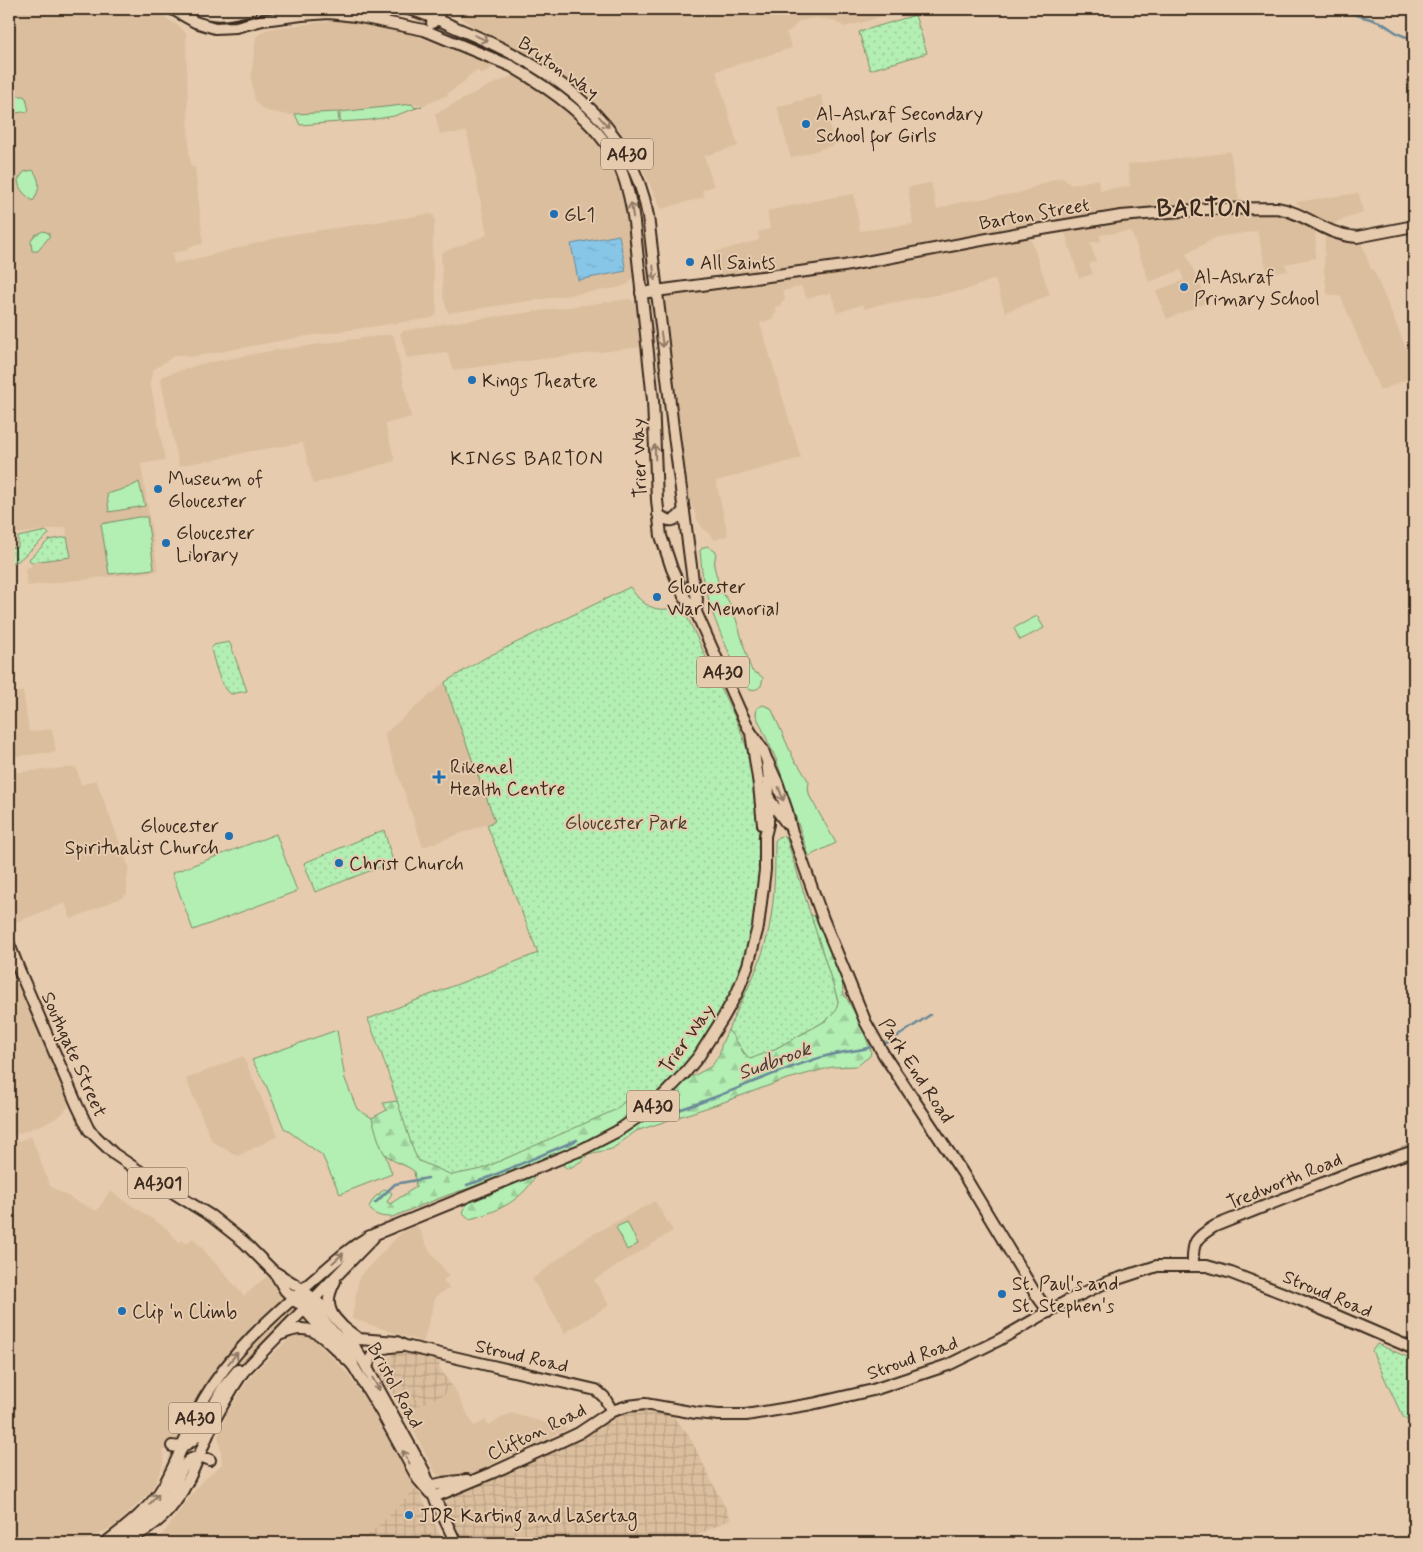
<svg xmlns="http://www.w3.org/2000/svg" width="1423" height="1552" font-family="Mynerve,sans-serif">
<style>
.built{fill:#dbbe9d}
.industrial{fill:url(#industrial-grid)}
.green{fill:#b3eeb3;stroke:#778c68}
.forest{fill:url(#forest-firs);stroke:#778c68}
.park{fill:url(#park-dots);stroke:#778c68}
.water{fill:url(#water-ripples);stroke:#698897}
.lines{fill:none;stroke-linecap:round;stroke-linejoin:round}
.stream{stroke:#698897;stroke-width:2.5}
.secondary-casing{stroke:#3b2a1e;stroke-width:14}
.primary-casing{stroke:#3b2a1e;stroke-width:14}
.secondary{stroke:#e6cbae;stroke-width:10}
.primary{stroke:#e6cbae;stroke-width:10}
.oneway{stroke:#907a66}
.poi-dot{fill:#1f6fb2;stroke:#e6cbae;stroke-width:2}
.labels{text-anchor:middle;stroke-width:4;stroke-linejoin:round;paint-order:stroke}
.shield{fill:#e6cbae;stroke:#6e5a49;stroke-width:1}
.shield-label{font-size:18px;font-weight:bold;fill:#3b2a1e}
.street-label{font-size:19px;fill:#3b2a1e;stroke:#e6cbae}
.poi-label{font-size:19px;fill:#3b2a1e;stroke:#e6cbae;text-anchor:start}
.park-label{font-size:19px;fill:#473e2d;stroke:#e6cbae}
.neighbourhood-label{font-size:20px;letter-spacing:1px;fill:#3b2a1e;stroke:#e6cbae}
.water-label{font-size:20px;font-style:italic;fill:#433a32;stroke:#e6cbae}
.district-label{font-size:24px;font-weight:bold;letter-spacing:1px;fill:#3b2a1e;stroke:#e6cbae}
</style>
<defs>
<pattern id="industrial-grid" width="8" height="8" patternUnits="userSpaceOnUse" patternTransform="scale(1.25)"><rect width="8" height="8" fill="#dbbe9d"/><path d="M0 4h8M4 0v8" fill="none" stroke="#bda387"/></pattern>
<pattern id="forest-firs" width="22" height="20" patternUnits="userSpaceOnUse" patternTransform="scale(1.25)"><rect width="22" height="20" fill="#b3eeb3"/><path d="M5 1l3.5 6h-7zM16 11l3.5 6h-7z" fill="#9bcc9a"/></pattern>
<pattern id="park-dots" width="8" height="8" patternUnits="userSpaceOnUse" patternTransform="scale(1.25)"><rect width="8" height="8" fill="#b3eeb3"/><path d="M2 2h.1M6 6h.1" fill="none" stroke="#9bcc9a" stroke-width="1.8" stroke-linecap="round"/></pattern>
<pattern id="water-ripples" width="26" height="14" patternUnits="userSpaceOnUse" patternTransform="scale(1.25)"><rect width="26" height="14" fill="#87c6e7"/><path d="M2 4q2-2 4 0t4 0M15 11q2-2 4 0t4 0" fill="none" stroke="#75aac6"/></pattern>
</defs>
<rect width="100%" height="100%" fill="#e6cbae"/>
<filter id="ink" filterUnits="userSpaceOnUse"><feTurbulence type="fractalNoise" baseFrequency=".02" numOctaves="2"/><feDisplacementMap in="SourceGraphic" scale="10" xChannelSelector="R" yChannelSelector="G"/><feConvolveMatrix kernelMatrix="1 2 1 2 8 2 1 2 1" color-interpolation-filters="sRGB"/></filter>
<g filter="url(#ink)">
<!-- built -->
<path class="built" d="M9 9H148L166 18 180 27 186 33 189 155 191 167H195L203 242 201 244 188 247V250L172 253 174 263 187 261 288 235 430 214 434 216 435 220 432 254 437 310 436 315 432 318 301 337 191 357 183 356 182 355 174 356 153 370 150 381 165 460 141 464 158 571 27 586 25 568 31 567V562L70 557 66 527 9 535Z
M450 9H895L871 20 845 27 832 20 815 18 799 21 791 30 786 32 792 48 716 71 738 146 704 156 714 186 702 190 704 197 661 209 639 161 627 143 600 110 583 93 528 55 476 29Z
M333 21 352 22 407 33 465 53 495 66 481 74 477 70 467 77 466 80 451 91 448 93V95L422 106 420 104 340 112 288 115 267 111 259 106 255 100 251 79 256 37 263 31 273 28Z
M513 76 519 77 551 96 589 128 612 161 620 179 628 214 634 266 633 278 628 284 617 288 448 313 443 296 441 253 487 235 467 132 440 134 435 114 490 85Z
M821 95 835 145 791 158 777 107Z
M1230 151 1239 200 1195 205 1124 209 896 248 820 263 721 276 715 252 759 240 758 232 770 229 767 211 829 198 854 194 860 231 913 224 908 187 931 183 937 209 961 202 1019 193 1055 179 1063 178 1071 185 1098 179 1100 190 1130 186 1128 164 1217 154Z
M1359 193 1363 213 1338 221 1332 226 1313 218 1296 202Z
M1213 211 1264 212 1286 218 1316 230 1315 258 1285 264 1288 271 1268 274 1257 231 1217 237 1186 254 1208 302 1167 319 1156 291 1184 280 1181 270 1149 282 1131 231 1100 235 1101 241 1090 243 1096 261 1089 264 1093 274 1079 278 1064 228 1100 222Z
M1325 235 1345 240 1361 241 1371 269H1373L1414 367V376L1380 391 1341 297 1327 294 1324 270Z
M1030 237 1050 295 1005 312 995 279 965 290 878 305 865 309 863 304 837 313 831 293 807 298 801 286 783 291 785 300 781 302V306L775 307 777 313 773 314 774 318 760 323 801 458 716 481 728 535 715 540 702 527 697 519 689 497 675 401 664 301 666 298 672 294Z
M629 299 633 301 636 307 641 347 454 370 447 352 407 358 400 334 403 331 449 323Z
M392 334 394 337 411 417 385 424 395 461 313 484 303 443 251 451 210 461 209 460 179 466 161 381 163 376 201 364 271 351Z
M445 682 448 694 495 821 423 847 384 734Z
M23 691 29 732 52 729 56 752 9 757V694Z
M76 767 81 785 96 780 129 867 127 880V894L123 897 71 919 65 903 11 924 9 918V773Z
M13 983 18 985 56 1065 69 1101 68 1107 62 1114 49 1122 9 1137V985Z
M243 1056 278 1136 237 1156 212 1141 186 1079Z
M31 1136 50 1186 74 1200 97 1211 110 1191 166 1228 179 1242 182 1240 186 1244 193 1238 244 1296 273 1271 304 1309 197 1428 164 1450 163 1465 152 1490 115 1526 80 1543H9V1145Z
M655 1201 673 1231 594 1280 609 1305 565 1333 532 1279 588 1237Z
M417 1225 428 1248 449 1276 443 1280 449 1288 436 1296 423 1342 371 1325 352 1318 359 1277 401 1233Z
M304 1335 312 1337 347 1373 378 1420 417 1488 360 1543H153L162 1535 200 1483 222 1464 221 1452 218 1436 228 1412 245 1385 254 1373 279 1348 291 1338Z
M455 1390 474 1426 486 1420 488 1425 511 1413 568 1429 475 1472 441 1476 437 1475 435 1472 404 1412Z"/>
<!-- industrial -->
<path class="industrial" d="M404 1351 441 1359 439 1367 455 1390 404 1412 378 1372 381 1364 388 1358 395 1353Z
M635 1410 670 1413 688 1434 731 1519 681 1543H461L445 1504 450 1497 621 1411Z
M417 1488 444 1543H360Z"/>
<!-- green -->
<path class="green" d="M9 96H23L26 98 29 111 9 114Z
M412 104 415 108 422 106 394 116 370 120 340 122V112Z
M338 112 339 122 300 125 295 114Z
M33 170C41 181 40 190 33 201 25 195 19 190 18 180L24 172Z
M43 231 49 233V237L38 251H32L31 240 35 235Z
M139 482 145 506 109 512 107 494 130 487Z
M138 517H147L154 569 109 574 101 524Z
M707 546 716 552 714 566 720 589 703 581 700 551 702 548Z
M707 588C711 589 718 590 722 593 736 604 744 653 752 671L761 676 763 678 761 686 757 689 750 690C741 684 736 677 735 666 727 647 707 607 707 588Z
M1037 616 1044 628 1020 640 1014 628Z
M763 705 771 708 795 762 798 764 809 782 808 789 810 797 836 843 809 856 776 759 756 715 757 708Z
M276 834 297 891 193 930 172 873Z
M337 1030 345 1079 357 1109 372 1118 392 1174 340 1194 322 1155 284 1128 266 1085 252 1060Z
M627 1222 638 1244 627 1250 616 1227Z"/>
<!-- forest -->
<path class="forest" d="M810 914 817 918 835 957 842 979 843 992 861 1024 871 1051 870 1056 857 1066 832 1067 784 1080 721 1103 636 1131 612 1149 588 1154 583 1160 568 1169 564 1166 557 1157C551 1161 543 1165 538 1171 534 1176 532 1183 528 1187 513 1205 492 1213 470 1219L463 1213 466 1204 488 1191 494 1180 448 1195 392 1217C382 1217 374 1216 369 1207L374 1198 385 1189 392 1193 387 1202 390 1204 416 1187 414 1171C405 1164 394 1163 386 1155 380 1150 375 1127 372 1118L387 1110 383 1103 397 1101H407L627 1088 651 1097 639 1106 632 1116 677 1088 688 1079 712 1066 719 1055 722 1043 728 1030 736 1039 744 1054 771 1051 827 1020 838 1001Z"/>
<!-- park -->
<path class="park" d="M915 15 927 53 870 70 859 32Z
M46 531 49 534 18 561 9 563V548L18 547V537Z
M67 537 71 557 31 562 29 559 49 540Z
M630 587C643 607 658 615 681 605 695 632 707 660 720 687 729 705 739 724 745 743 753 766 755 793 757 818 760 847 761 876 757 905 746 983 703 1059 639 1106L631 1096 615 1110 482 1169 452 1175 419 1161 414 1152 382 1055 368 1019 538 953 487 825 495 821 448 694 445 682 485 658Z
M229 642 231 646 247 691 231 694C219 685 215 663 211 649L214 645Z
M384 830 393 862 315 892 304 863Z
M783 836 787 840 838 1001 836 1011 827 1020 771 1051 750 1059C741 1051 737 1039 728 1030 741 1001 758 972 766 941 775 908 775 874 775 841L778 837Z
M1377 1344 1414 1360V1424L1404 1418 1400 1411 1372 1351Z"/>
<!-- water -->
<path class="water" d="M619 235 626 271 578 280 571 244Z"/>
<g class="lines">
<!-- stream -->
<path class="stream" d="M1342 9C1354 16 1367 17 1379 22 1389 26 1396 35 1407 37
M882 1044 889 1042 930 1015
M638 1122C665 1115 692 1106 718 1096 755 1082 791 1065 830 1055 844 1051 860 1051 875 1046
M467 1185 485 1179 577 1140
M375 1203 395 1184 428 1178"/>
<!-- secondary casing -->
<g class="secondary-casing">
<path id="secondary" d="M641 293 844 266 1030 231 1121 216 1206 209 1277 208C1307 213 1324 235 1357 237L1414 226
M768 762 777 782 787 811 791 829 823 919 866 1023 884 1055 962 1172 1035 1293 1049 1312
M766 795 787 824
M1193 1265C1192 1242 1195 1238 1215 1226L1346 1174 1414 1151
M314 1299 334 1317 343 1327 367 1368 424 1471 434 1497 456 1543
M304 1309 333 1342
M343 1327 359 1339 397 1342 405 1346 436 1353 596 1390 604 1397 612 1411
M347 1358 354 1367 383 1415 418 1479 430 1493
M367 1368C372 1348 383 1347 402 1346
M425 1487 443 1483 467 1480
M434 1497 494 1472 562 1441 579 1433 612 1411 628 1406 645 1404 696 1413 719 1415H746L812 1404 873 1390 948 1365 999 1340 1067 1301 1105 1283 1157 1266H1207L1231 1273 1298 1299 1414 1349"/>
</g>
<!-- primary casing -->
<g class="primary-casing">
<path id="primary" d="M195 9C217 19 229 14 252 9
M408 9C427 14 443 22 461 30 547 65 631 118 648 216L673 428 693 581 697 599 696 612
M432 23 437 18 440 9
M658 514C670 524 675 522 684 510
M751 733 759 785 763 825
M9 944 20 972 77 1105 89 1130 114 1154 151 1179 211 1216 244 1242 273 1271 296 1285 314 1299
M275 1273 285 1290 298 1303
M305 1300C322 1321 344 1338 353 1364
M334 1317C326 1304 328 1295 335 1281
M282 1334C316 1318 326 1343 350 1362
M172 1446C182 1448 191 1443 197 1436L223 1388 238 1370
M121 1537C140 1526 159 1512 171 1493 178 1482 180 1466 191 1459 198 1455 204 1457 210 1460
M105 1543C125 1528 152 1507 164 1485 180 1457 189 1426 204 1399 232 1350 276 1313 317 1277 334 1262 349 1248 368 1237L583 1149 616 1132 641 1115 656 1103 684 1074 699 1056 723 1018 737 993 748 965 758 927 765 870V836L768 824 769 780 767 761 763 750 750 731 740 711 696 612 685 598 672 569 661 536 657 500 653 400 634 222C631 201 627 182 618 163 596 120 551 89 511 66L424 30 355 16 329 13 302 15 263 20 236 27 215 28 195 22 172 9
M122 1543C139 1535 156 1525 169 1510 189 1487 198 1456 211 1428 220 1408 231 1390 243 1372L373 1238"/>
</g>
<!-- secondary -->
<use href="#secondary" class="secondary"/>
<!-- primary -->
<use href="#primary" class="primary"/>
</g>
<!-- one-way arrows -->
<defs><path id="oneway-shaft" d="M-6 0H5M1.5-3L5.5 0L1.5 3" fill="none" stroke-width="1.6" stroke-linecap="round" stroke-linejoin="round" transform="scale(1.25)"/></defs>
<g class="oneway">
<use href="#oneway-shaft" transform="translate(481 38) rotate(24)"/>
<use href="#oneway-shaft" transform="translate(604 122) rotate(48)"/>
<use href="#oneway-shaft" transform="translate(632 210) rotate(-99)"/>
<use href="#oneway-shaft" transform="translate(654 273) rotate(84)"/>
<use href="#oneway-shaft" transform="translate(662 340) rotate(82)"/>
<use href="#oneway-shaft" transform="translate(655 452) rotate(-92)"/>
<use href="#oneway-shaft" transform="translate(781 794) rotate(71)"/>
<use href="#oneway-shaft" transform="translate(338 1258) rotate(-42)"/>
<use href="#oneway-shaft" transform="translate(233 1358) rotate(-50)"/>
<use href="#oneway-shaft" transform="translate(376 1384) rotate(61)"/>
<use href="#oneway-shaft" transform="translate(406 1457) rotate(-119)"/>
<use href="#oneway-shaft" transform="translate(154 1499) rotate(-50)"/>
</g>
</g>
<!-- markers -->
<g class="poi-dot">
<circle cx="806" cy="124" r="5"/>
<circle cx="554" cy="214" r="5"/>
<circle cx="690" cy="262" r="5"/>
<circle cx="1184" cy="287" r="5"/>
<circle cx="472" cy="380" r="5"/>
<circle cx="158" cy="489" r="5"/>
<circle cx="166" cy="543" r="5"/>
<circle cx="657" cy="597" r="5"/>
<path d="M436.5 769.5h5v5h5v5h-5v5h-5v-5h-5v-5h5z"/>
<circle cx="229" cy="836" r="5"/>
<circle cx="339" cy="863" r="5"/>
<circle cx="1002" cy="1294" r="5"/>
<circle cx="122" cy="1311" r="5"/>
<circle cx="409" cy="1515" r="5"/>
</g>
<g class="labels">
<!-- shield labels -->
<g class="shield">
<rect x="601" y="138.5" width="52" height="31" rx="4"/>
<rect x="697" y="656.5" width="52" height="31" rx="4"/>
<rect x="627" y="1090.5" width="52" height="31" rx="4"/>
<rect x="128" y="1167.5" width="60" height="31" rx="4"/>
<rect x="169" y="1402.5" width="52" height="31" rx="4"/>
</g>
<g class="shield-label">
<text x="627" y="160">A430</text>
<text x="723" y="678">A430</text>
<text x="653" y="1112">A430</text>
<text x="158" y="1189">A4301</text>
<text x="195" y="1424">A430</text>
</g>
<!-- street labels -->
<g class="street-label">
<text transform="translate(559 67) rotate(35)" y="7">Bruton Way</text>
<text transform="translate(1034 213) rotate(-10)" y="7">Barton Street</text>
<text transform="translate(638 458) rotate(-92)" y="7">Trier Way</text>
<text transform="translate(686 1038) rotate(-54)" y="7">Trier Way</text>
<text transform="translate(75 1054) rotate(66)" y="7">Southgate Street</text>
<text transform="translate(917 1070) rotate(57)" y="7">Park End Road</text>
<text transform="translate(1284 1180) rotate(-22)" y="7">Tredworth Road</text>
<text transform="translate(1328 1293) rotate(23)" y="7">Stroud Road</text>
<text transform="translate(522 1355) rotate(13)" y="7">Stroud Road</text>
<text transform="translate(912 1357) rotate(-20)" y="7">Stroud Road</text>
<text transform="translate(396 1385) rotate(61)" y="7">Bristol Road</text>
<text transform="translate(536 1431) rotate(-26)" y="7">Clifton Road</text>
</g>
<!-- poi labels -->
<g class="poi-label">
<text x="816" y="120">Al-Ashraf Secondary<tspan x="816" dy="22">School for Girls</tspan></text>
<text x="564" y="221">GL1</text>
<text x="700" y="269">All Saints</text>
<text x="1194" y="283">Al-Ashraf<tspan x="1194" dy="22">Primary School</tspan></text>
<text x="482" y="387">Kings Theatre</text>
<text x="168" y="485">Museum of<tspan x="168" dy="22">Gloucester</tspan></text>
<text x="176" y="539">Gloucester<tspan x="176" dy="22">Library</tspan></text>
<text x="667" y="593">Gloucester<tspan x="667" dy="22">War Memorial</tspan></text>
<text x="450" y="773">Rikenel<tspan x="450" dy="22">Health Centre</tspan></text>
<text x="219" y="832" text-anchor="end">Gloucester<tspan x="219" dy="22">Spiritualist Church</tspan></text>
<text x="349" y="870">Christ Church</text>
<text x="1012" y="1290">St. Paul's and<tspan x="1012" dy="22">St. Stephen's</tspan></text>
<text x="132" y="1318">Clip 'n Climb</text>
<text x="419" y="1522">JDR Karting and Lasertag</text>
</g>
<!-- park labels -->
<g class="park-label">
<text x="626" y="829">Gloucester Park</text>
</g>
<!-- neighbourhood labels -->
<g class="neighbourhood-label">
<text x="527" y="465">KINGS BARTON</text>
</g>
<!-- water labels -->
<g class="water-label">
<text transform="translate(774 1060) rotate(-20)" y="7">Sudbrook</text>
</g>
<!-- district labels -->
<g class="district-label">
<text x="1204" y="216">BARTON</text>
</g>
</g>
<!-- margin -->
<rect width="1423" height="1552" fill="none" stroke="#e6cbae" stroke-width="30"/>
<rect x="15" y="15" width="1393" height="1522" fill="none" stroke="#3b2a1e" stroke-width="2" filter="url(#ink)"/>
</svg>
